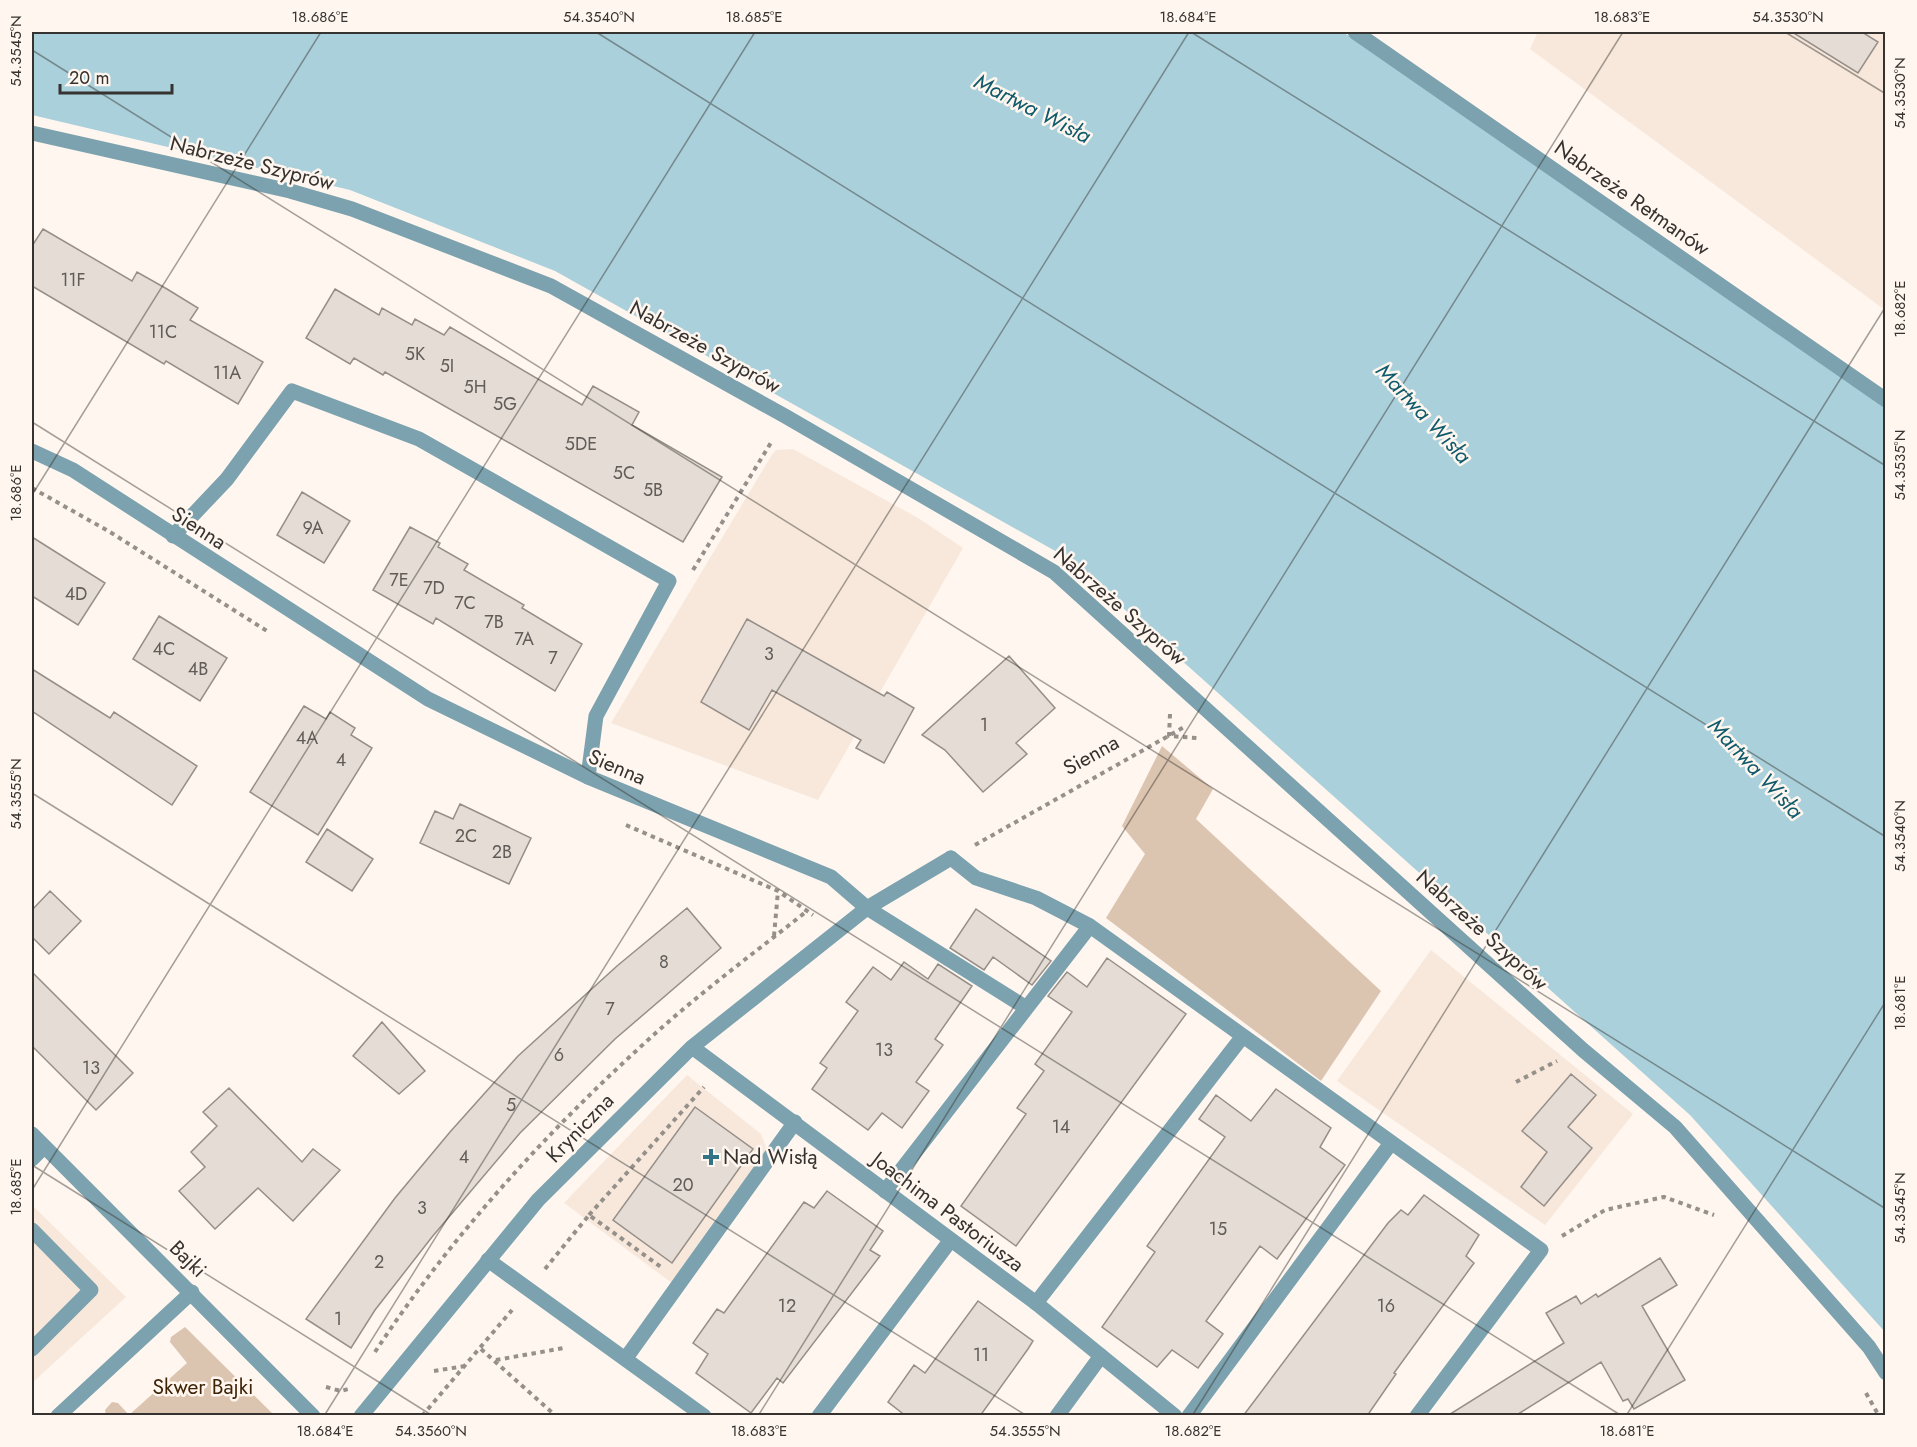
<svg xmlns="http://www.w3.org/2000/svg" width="1917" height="1447" font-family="Jost,sans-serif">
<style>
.built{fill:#f7e8db}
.green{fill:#dcc5b0}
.water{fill:#aad0db}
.building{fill:#e4dcd5;stroke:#968e88;stroke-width:1.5}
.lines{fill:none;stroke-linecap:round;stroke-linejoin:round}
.path{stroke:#96908b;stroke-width:4;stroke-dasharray:4.5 4.5;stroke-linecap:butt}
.service{stroke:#7ba2ae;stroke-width:15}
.pedestrian{stroke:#7ba2ae;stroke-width:15}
.minor{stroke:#7ba2ae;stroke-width:15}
.ticks{fill:none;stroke:#35322f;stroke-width:1.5;stroke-opacity:0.45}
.poi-dot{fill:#327486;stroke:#fff6ef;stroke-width:2}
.labels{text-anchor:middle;stroke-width:5;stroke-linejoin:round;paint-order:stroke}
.number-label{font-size:18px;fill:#615c58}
.street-label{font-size:21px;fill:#35322f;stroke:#fff6ef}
.poi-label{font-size:21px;fill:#35322f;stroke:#fff6ef;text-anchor:start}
.park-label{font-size:21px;fill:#3f2306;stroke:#fff6ef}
.water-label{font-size:22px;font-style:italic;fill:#0f5a6b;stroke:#fff6ef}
.neatline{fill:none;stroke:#35322f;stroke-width:2}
.ticks-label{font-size:15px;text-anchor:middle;fill:#35322f}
</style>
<rect width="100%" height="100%" fill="#fff6ef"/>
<!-- built -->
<path class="built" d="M1538 32H1885V310L1530 49Z
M793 449 918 518 963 548 818 800 611 723 773 453 776 450Z
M1431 950 1633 1114 1545 1225 1337 1081Z
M687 1075 761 1134 767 1150 672 1283 564 1203Z
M32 1205 126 1297 32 1383Z"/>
<!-- green -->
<path class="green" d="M1162 746 1213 789 1196 819 1381 991 1321 1081 1106 918 1145 854 1122 826Z
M185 1327 271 1412 275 1415H106L105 1410 112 1402 118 1403 129 1415 187 1363 170 1342 171 1337Z"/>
<!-- water -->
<path class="water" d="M32 32H1343L1885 407V1332L1690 1115 1066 557 555 271 350 190 32 115Z"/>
<!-- building -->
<path class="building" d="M1792 32H1862L1878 42 1858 73Z
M43 229 132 281 137 272 167 289 198 308 190 320 263 362 238 404 166 361 164 364 32 286V246Z
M335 289 379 315 382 308 412 325 415 319 444 335 450 327 582 405 593 386 639 412 632 425 722 477 683 542 385 372 383 375 354 358 350 364 306 338Z
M302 492 350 521 324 563 277 535Z
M410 527 440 543 438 547 468 564 464 570 524 605 522 608 582 644 555 691 436 618 433 624 373 590Z
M32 537 105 583 78 625 32 596Z
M159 616 227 658 200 701 133 659Z
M747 619 884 696 887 692 914 708 884 763 856 748 861 740 772 690 749 730 701 702Z
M1009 656 1055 708 1016 743 1027 754 983 792 945 750 922 735Z
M32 669 110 718 114 712 197 766 172 805 32 711Z
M304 706 326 719 330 712 355 728 351 735 372 748 318 835 250 792Z
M460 804 531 838 509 884 420 843 435 811 453 819Z
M327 829 373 859 352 891 306 862Z
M50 891 81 921 49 954 32 937V910Z
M687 908 721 948 615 1039 520 1133 432 1237 375 1310 351 1348 306 1319 395 1198 450 1132 518 1056 617 966Z
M976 909 1051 961 1032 985 993 957 984 970 950 948Z
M1107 958 1186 1014 1016 1246 961 1206 1026 1114 1017 1108 1044 1071 1035 1064 1072 1012 1048 996 1067 972 1087 987Z
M904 962 928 979 938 964 972 986 935 1039 943 1045 916 1082 929 1091 902 1128 882 1113 868 1130 812 1089 827 1068 820 1063 858 1011 846 1002 873 967 891 980Z
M32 972 133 1073 96 1110 32 1046Z
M382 1022 425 1071 399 1094 353 1056Z
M1571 1074 1596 1095 1568 1127 1592 1148 1544 1206 1521 1187 1547 1152 1522 1131Z
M229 1088 302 1162 313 1149 340 1170 293 1221 258 1188 215 1229 179 1191 205 1167 191 1152 217 1126 203 1112Z
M1276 1089 1331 1128 1320 1147 1345 1165 1277 1259 1260 1246 1206 1321 1223 1334 1198 1368 1172 1350 1157 1367 1102 1327 1155 1252 1147 1246 1225 1137 1199 1119 1216 1095 1251 1121Z
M695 1107 753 1149 672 1263 613 1220Z
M827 1191 883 1231 870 1250 880 1256 783 1383 777 1378 751 1413 696 1373 708 1354 693 1343 717 1309 724 1313 804 1202 814 1208Z
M1424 1195 1479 1235 1466 1256 1474 1263 1394 1373 1396 1374 1367 1416H1243L1388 1223 1401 1210 1408 1215Z
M1660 1258 1677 1285 1642 1306 1685 1380 1634 1409 1628 1399 1623 1401 1601 1362 1515 1416H1447L1564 1343 1546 1313 1576 1296 1581 1304 1596 1294 1598 1297Z
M978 1301 1033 1341 1028 1349 980 1416H906L888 1402 914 1365 925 1373Z"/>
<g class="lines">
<!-- path -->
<path class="path" d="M32 488 110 532 267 631
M693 570 772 441
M1170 714 1169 736 1197 738
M626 825 778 891 813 915
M975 845 1186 726
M774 936 778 891
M1516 1082 1557 1061
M589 1215 704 1087
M1562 1236 1605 1210 1664 1197 1714 1215
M545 1269 589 1215 661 1267
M481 1349 556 1416
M375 1352C453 1233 553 1125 658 1031 705 989 758 950 807 911
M496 1360 564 1348
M434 1371 465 1366
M326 1387 341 1391 348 1389
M1866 1393 1879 1416
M422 1416 512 1310"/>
<!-- service -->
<path class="service" d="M173 536 227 479 292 391 419 439 669 581 596 716 588 777
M951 858 976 878 1036 898 1090 926 1541 1250 1417 1416
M867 908 1025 1007
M32 1159 44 1147
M885 1191 1090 926
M32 1230 91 1290 32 1349
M488 1260 704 1416
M1036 1303 1243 1036
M626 1358 795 1122
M58 1416 192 1292
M819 1416 950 1241
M1057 1416 1101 1356
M1189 1416 1391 1143"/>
<!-- pedestrian -->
<path class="pedestrian" d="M1355 32 1886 400
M32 133 290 191 352 209 551 286 785 416 1054 572 1583 1050 1675 1127 1869 1347 1886 1373"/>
<!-- minor -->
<path class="minor" d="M32 451 73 470 428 699 588 777 831 877 867 908
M692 1047 1036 1303 1175 1416
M32 1134 313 1416
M361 1416 538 1200 692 1047 867 908 951 858"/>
</g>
<!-- ticks -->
<path class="ticks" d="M596 32 1886 837M1191 32 1886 466M1785 32 1886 94M32 50 1886 1209M32 422 1622 1416M32 495 321 32M32 793 1027 1416M32 1165 433 1416M32 1190 755 32M324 1416 1189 32M758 1416 1623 32M1192 1416 1886 306M1626 1416 1886 1001"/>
<!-- markers -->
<path class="poi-dot" d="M708 1148h6v6h6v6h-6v6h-6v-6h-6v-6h6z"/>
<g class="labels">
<!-- number labels -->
<g class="number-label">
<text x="73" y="286">11F</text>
<text x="163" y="338">11C</text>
<text x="415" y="360">5K</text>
<text x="447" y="372">5I</text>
<text x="227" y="379">11A</text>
<text x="475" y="393">5H</text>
<text x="505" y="410">5G</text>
<text x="581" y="450">5DE</text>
<text x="624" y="479">5C</text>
<text x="653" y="496">5B</text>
<text x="313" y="534">9A</text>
<text x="399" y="586">7E</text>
<text x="434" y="594">7D</text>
<text x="76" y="600">4D</text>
<text x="465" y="609">7C</text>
<text x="494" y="628">7B</text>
<text x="524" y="645">7A</text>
<text x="164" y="655">4C</text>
<text x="769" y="660">3</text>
<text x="553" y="664">7</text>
<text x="198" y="675">4B</text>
<text x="984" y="731">1</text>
<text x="307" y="744">4A</text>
<text x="341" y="766">4</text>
<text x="466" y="842">2C</text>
<text x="502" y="858">2B</text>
<text x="664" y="968">8</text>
<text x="610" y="1015">7</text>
<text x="884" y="1056">13</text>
<text x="559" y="1061">6</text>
<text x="91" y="1074">13</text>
<text x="511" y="1111">5</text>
<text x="1061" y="1133">14</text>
<text x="464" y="1163">4</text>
<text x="683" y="1191">20</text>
<text x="422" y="1214">3</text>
<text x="1218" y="1235">15</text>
<text x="379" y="1268">2</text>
<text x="787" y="1312">12</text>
<text x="1386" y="1312">16</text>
<text x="338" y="1325">1</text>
<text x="981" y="1361">11</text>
</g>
<!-- street labels -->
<g class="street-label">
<text transform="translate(252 163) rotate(14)" y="7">Nabrzeże Szyprów</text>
<text transform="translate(1632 198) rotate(35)" y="7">Nabrzeże Retmanów</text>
<text transform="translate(705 347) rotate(29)" y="7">Nabrzeże Szyprów</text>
<text transform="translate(199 528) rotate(33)" y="7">Sienna</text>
<text transform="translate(1120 606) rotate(41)" y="7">Nabrzeże Szyprów</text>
<text transform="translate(1091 755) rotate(-29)" y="7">Sienna</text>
<text transform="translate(617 767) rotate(23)" y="7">Sienna</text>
<text transform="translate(1482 930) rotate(42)" y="7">Nabrzeże Szyprów</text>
<text transform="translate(580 1128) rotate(-46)" y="7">Kryniczna</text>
<text transform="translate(948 1212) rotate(37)" y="7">Joachima Pastoriusza</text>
<text transform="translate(188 1259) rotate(45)" y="7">Bajki</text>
</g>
<!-- poi labels -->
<g class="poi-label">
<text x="723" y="1164">Nad Wisłą</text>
</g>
<!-- park labels -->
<g class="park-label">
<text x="203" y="1394">Skwer Bajki</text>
</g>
<!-- water labels -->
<g class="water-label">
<text transform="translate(1033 108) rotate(27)" y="8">Martwa Wisła</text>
<text transform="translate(1424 413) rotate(47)" y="8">Martwa Wisła</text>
<text transform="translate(1756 768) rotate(47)" y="8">Martwa Wisła</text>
</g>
</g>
<!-- border -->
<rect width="1917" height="1447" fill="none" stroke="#fff6ef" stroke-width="66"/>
<!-- scale -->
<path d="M60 84v9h112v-9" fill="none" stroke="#35322f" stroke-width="3"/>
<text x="69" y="84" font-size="18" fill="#35322f" stroke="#fff6ef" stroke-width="4.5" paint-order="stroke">20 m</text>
<rect x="33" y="33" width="1851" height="1381" class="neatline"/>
<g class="ticks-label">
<text x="320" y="22">18.686°E</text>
<text x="599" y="22">54.3540°N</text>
<text x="754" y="22">18.685°E</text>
<text x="1188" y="22">18.684°E</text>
<text x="1622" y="22">18.683°E</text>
<text x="1788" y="22">54.3530°N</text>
<text transform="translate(16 51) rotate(-90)" y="5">54.3545°N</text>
<text transform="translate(1900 93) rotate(-90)" y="5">54.3530°N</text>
<text transform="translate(1900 309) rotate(-90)" y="5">18.682°E</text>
<text transform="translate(1900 465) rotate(-90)" y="5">54.3535°N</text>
<text transform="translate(16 493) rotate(-90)" y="5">18.686°E</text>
<text transform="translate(16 794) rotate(-90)" y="5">54.3555°N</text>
<text transform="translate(1900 836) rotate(-90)" y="5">54.3540°N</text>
<text transform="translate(1900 1003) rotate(-90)" y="5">18.681°E</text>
<text transform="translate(16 1187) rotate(-90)" y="5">18.685°E</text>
<text transform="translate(1900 1208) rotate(-90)" y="5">54.3545°N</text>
<text x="325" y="1436">18.684°E</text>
<text x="431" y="1436">54.3560°N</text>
<text x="759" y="1436">18.683°E</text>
<text x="1025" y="1436">54.3555°N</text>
<text x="1193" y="1436">18.682°E</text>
<text x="1627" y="1436">18.681°E</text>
</g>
</svg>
